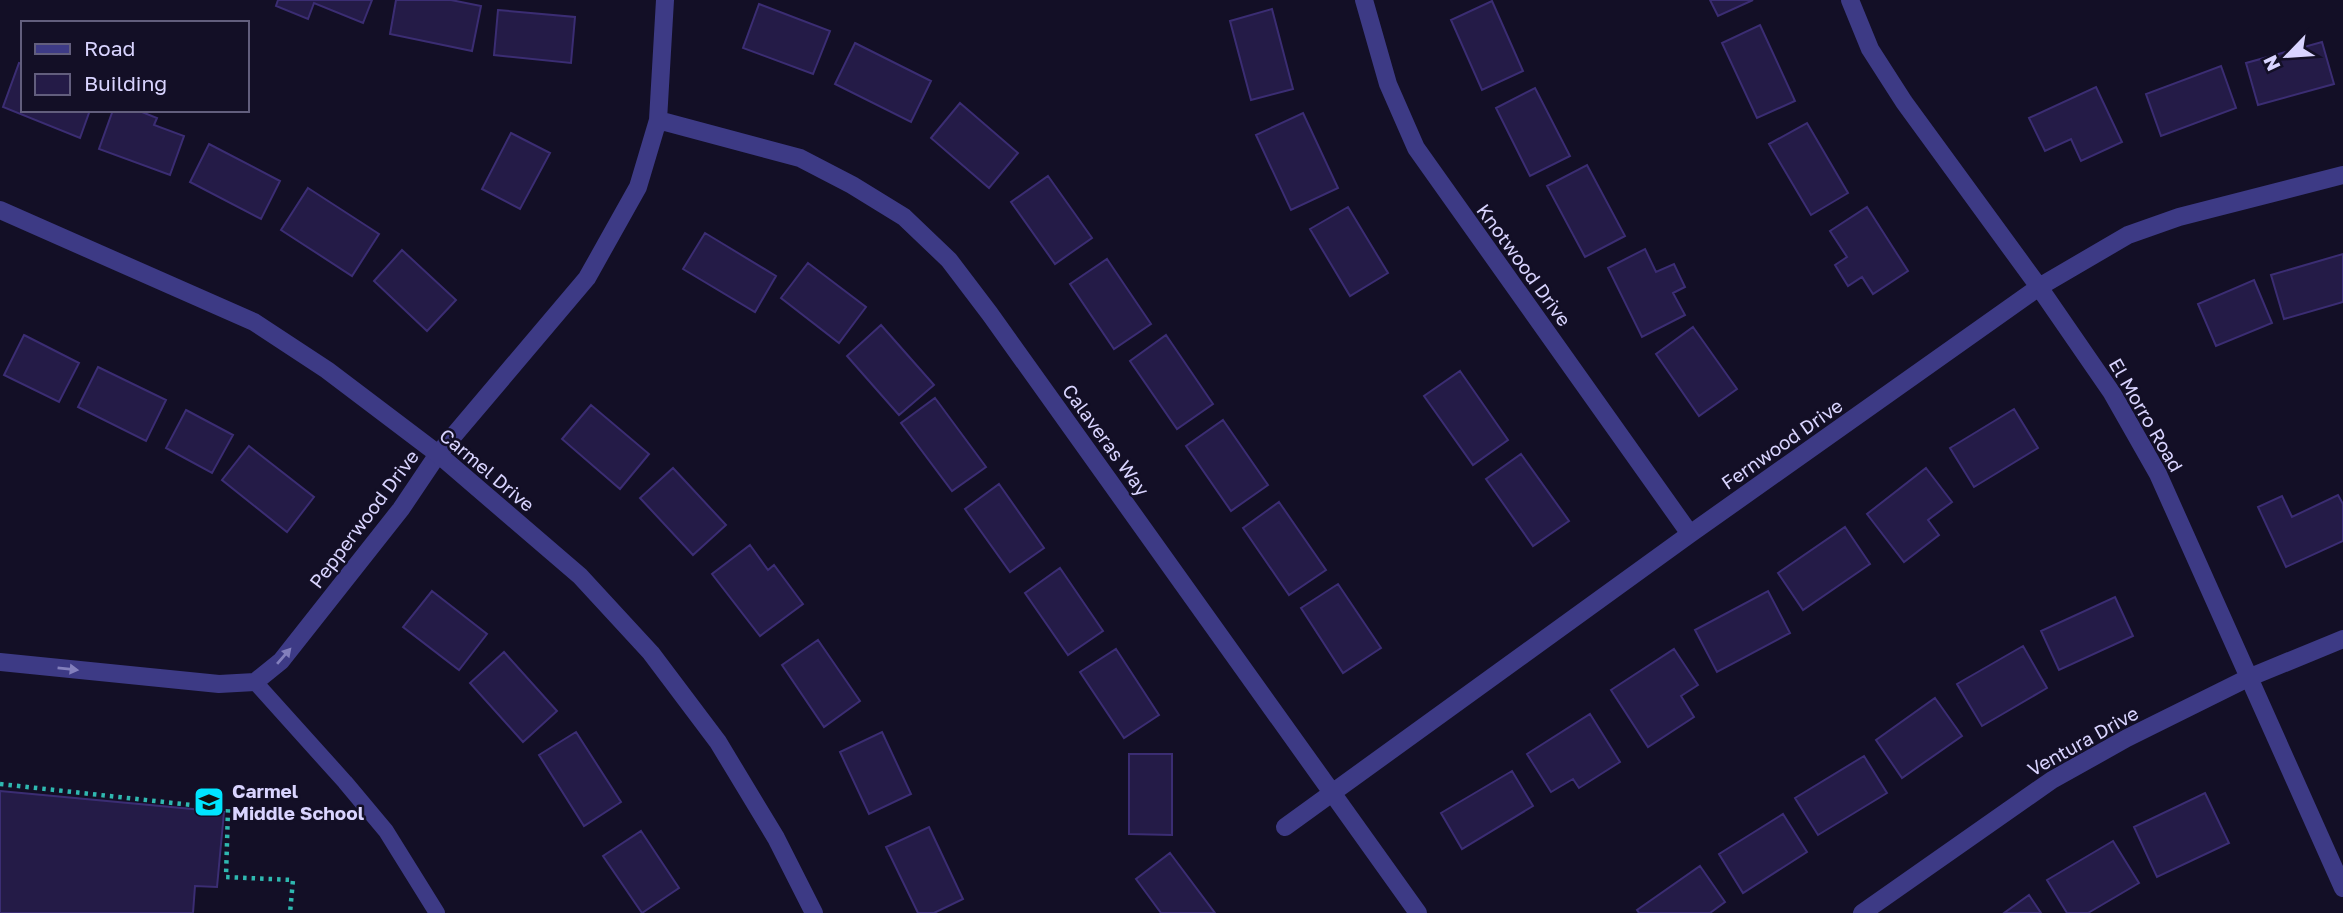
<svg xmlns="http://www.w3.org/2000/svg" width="2343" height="913" font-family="'Golos Text',sans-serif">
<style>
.building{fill:#241b47;stroke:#3b2d73;stroke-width:2}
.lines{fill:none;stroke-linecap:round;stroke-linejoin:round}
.path{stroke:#2fb8b0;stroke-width:4.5;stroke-dasharray:3.5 5;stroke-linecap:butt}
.service{stroke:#3d3a85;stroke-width:16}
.minor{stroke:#3d3a85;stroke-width:18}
.tertiary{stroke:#3d3a85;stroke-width:18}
.oneway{fill:#837fbc}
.labels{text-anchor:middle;stroke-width:5;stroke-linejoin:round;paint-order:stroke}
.street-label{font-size:19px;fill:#d9d4ff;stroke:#130f26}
.poi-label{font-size:19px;font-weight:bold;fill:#d9d4ff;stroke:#130f26;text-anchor:start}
</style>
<rect width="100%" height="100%" fill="#130f26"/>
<!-- building -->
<path class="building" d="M278 0H372L363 23 314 3 308 19 276 6Z
M396 0H451L481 6 472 51 390 34Z
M1710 0H1753L1718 16Z
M1492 1 1523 71 1482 90 1451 20Z
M759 4 830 31 813 74 743 48Z
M1272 9 1293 89 1251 100 1230 21Z
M498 10 575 17 571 63 494 55Z
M1760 25 1795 101 1757 118 1722 43Z
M2322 42 2334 84 2258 105 2246 63Z
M855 43 931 81 911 122 835 84Z
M19 63 23 64V110H90L80 138 3 107Z
M2221 66 2236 108 2161 136 2146 94Z
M2096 87 2122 142 2081 161 2071 139 2045 151 2029 118Z
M1535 88 1570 156 1530 176 1496 108Z
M960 103 1018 153 989 188 931 138Z
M113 110H137L157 118 154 125 184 136 170 175 99 149Z
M1303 113 1338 188 1291 210 1256 135Z
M1807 123 1848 193 1811 215 1769 144Z
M511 133 550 153 520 209 482 189Z
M209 144 280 181 261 219 190 182Z
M1587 165 1625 236 1585 257 1547 186Z
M1048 176 1092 238 1055 264 1011 202Z
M308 188 379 234 352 276 281 230Z
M1348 207 1388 273 1350 296 1310 229Z
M1867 207 1908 271 1873 294 1862 277 1848 286 1835 265 1847 257 1830 231Z
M705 233 776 276 755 312 683 269Z
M1645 249 1656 272 1674 264 1685 287 1673 293 1685 315 1642 337 1608 268Z
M402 250 456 300 427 331 374 281Z
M2343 254V302L2284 319 2271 275Z
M1107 259 1151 324 1114 349 1070 284Z
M808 263 866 307 839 343 781 298Z
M2254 280 2272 323 2216 346 2198 304Z
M881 325 934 385 899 415 847 356Z
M1693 327 1737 389 1699 416 1656 354Z
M24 335 79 363 59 402 4 375Z
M1166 335 1213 404 1177 429 1130 361Z
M98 367 166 400 146 441 78 407Z
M1460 371 1508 440 1473 465 1424 396Z
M935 398 986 467 952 491 901 423Z
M591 405 649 454 620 489 562 439Z
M2014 409 2038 448 1974 487 1950 448Z
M186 410 233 435 212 473 166 448Z
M1223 420 1268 485 1231 511 1186 446Z
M249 446 314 497 287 532 222 480Z
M1521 454 1569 521 1533 546 1486 479Z
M673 468 726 525 693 555 640 498Z
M1926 468 1952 502 1928 520 1939 535 1904 562 1867 514Z
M999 484 1044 548 1010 572 965 509Z
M2338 495 2343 504V541L2286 567 2258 507 2282 496 2292 517Z
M1279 502 1326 570 1289 595 1243 528Z
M1845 527 1870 564 1803 610 1778 573Z
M750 545 768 570 774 565 803 604 760 636 712 574Z
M1060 568 1103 631 1068 655 1025 593Z
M1338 584 1381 648 1343 673 1301 608Z
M432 591 487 634 459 670 403 627Z
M1768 591 1790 633 1717 672 1695 630Z
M2115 597 2133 636 2059 670 2041 631Z
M818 640 860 701 824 727 782 665Z
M2023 646 2047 688 1982 726 1957 684Z
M1116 649 1159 715 1124 738 1080 672Z
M1674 649 1698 685 1681 696 1694 717 1648 747 1611 690Z
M504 652 557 711 523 742 470 683Z
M1935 698 1962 736 1902 778 1876 740Z
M1590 714 1620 762 1579 788 1573 779 1551 792 1527 754Z
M576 732 621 802 584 826 539 755Z
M882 732 911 794 869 814 840 752Z
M1129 754H1172V835L1129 834Z
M1864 756 1887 793 1818 835 1795 798Z
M1512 771 1533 806 1462 849 1441 813Z
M0 791 224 812 217 887 195 886 193 913H0Z
M2205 793 2229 843 2157 877 2134 827Z
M1783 814 1807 852 1743 893 1719 854Z
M929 827 963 899 934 913H918L886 847Z
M641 831 679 888 642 913 603 856Z
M2113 841 2139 883 2088 913H2067L2047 880Z
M1170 853 1215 913H1161L1136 879Z
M1700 866 1725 902 1710 913H1639L1637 910Z
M2029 895 2041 913H2004Z"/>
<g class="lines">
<!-- path -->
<path class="path" d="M0 784 228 809 226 877 293 880 290 913"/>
<!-- service -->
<path class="service" d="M255 682 345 782 386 831 437 913"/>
<!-- minor -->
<path class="minor" d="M1364 0 1388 84 1416 148 1690 534
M1850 0 1870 49 1904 102 2039 287 2112 393 2158 474 2343 888
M658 120 800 158 852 185 904 217 949 260 990 314 1418 913
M0 662 219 684 255 682 281 661 401 509 438 454 587 278 638 187 658 120 665 0
M1285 827 1690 534 2039 287 2128 235 2179 217 2343 175
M1862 913 2052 780 2127 738 2248 678 2343 639"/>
<!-- tertiary -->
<path class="tertiary" d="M0 210 254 322 327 370 438 454 580 576 651 653 718 742 776 838 814 913"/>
</g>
<!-- one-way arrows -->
<defs><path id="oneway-solid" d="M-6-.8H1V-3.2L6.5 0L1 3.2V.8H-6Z" transform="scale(1.75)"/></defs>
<g class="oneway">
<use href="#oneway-solid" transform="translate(284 656) rotate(-49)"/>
<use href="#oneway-solid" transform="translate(68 669) rotate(6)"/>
</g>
<!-- icons -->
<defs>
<g id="school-square" transform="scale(1.575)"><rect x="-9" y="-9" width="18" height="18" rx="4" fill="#00e5ff" stroke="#130f26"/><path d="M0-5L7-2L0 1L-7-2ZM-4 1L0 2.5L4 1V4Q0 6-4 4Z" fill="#111"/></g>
</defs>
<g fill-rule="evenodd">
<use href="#school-square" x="209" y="802"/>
</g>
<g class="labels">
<!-- street labels -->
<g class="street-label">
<text transform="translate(1524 265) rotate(54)" y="7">Knotwood Drive</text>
<text transform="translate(2146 415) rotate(60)" y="7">El Morro Road</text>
<text transform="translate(1106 440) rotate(54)" y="7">Calaveras Way</text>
<text transform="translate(1782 444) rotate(-35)" y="7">Fernwood Drive</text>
<text transform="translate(487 470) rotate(40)" y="7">Carmel Drive</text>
<text transform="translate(364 519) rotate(-53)" y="7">Pepperwood Drive</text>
<text transform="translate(2083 741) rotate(-29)" y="7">Ventura Drive</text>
</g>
<!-- poi labels -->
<g class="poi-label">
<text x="232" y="798">Carmel<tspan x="232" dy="22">Middle School</tspan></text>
</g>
</g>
<!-- legend -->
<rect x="21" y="21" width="228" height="91" fill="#130f26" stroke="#625e7d" stroke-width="2"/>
<rect x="35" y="44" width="35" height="10" fill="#3d3a85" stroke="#625e7d" stroke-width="2"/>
<text x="84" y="56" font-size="21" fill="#d9d4ff">Road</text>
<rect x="35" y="74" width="35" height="21" fill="#241b47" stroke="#625e7d" stroke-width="2"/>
<text x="84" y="91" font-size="21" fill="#d9d4ff">Building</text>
<!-- north arrow -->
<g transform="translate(2287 56) rotate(245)" stroke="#130f26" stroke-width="5" paint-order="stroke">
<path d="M0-5L12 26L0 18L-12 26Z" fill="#d9d4ff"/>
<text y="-10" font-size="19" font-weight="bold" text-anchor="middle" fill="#d9d4ff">N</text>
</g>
</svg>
